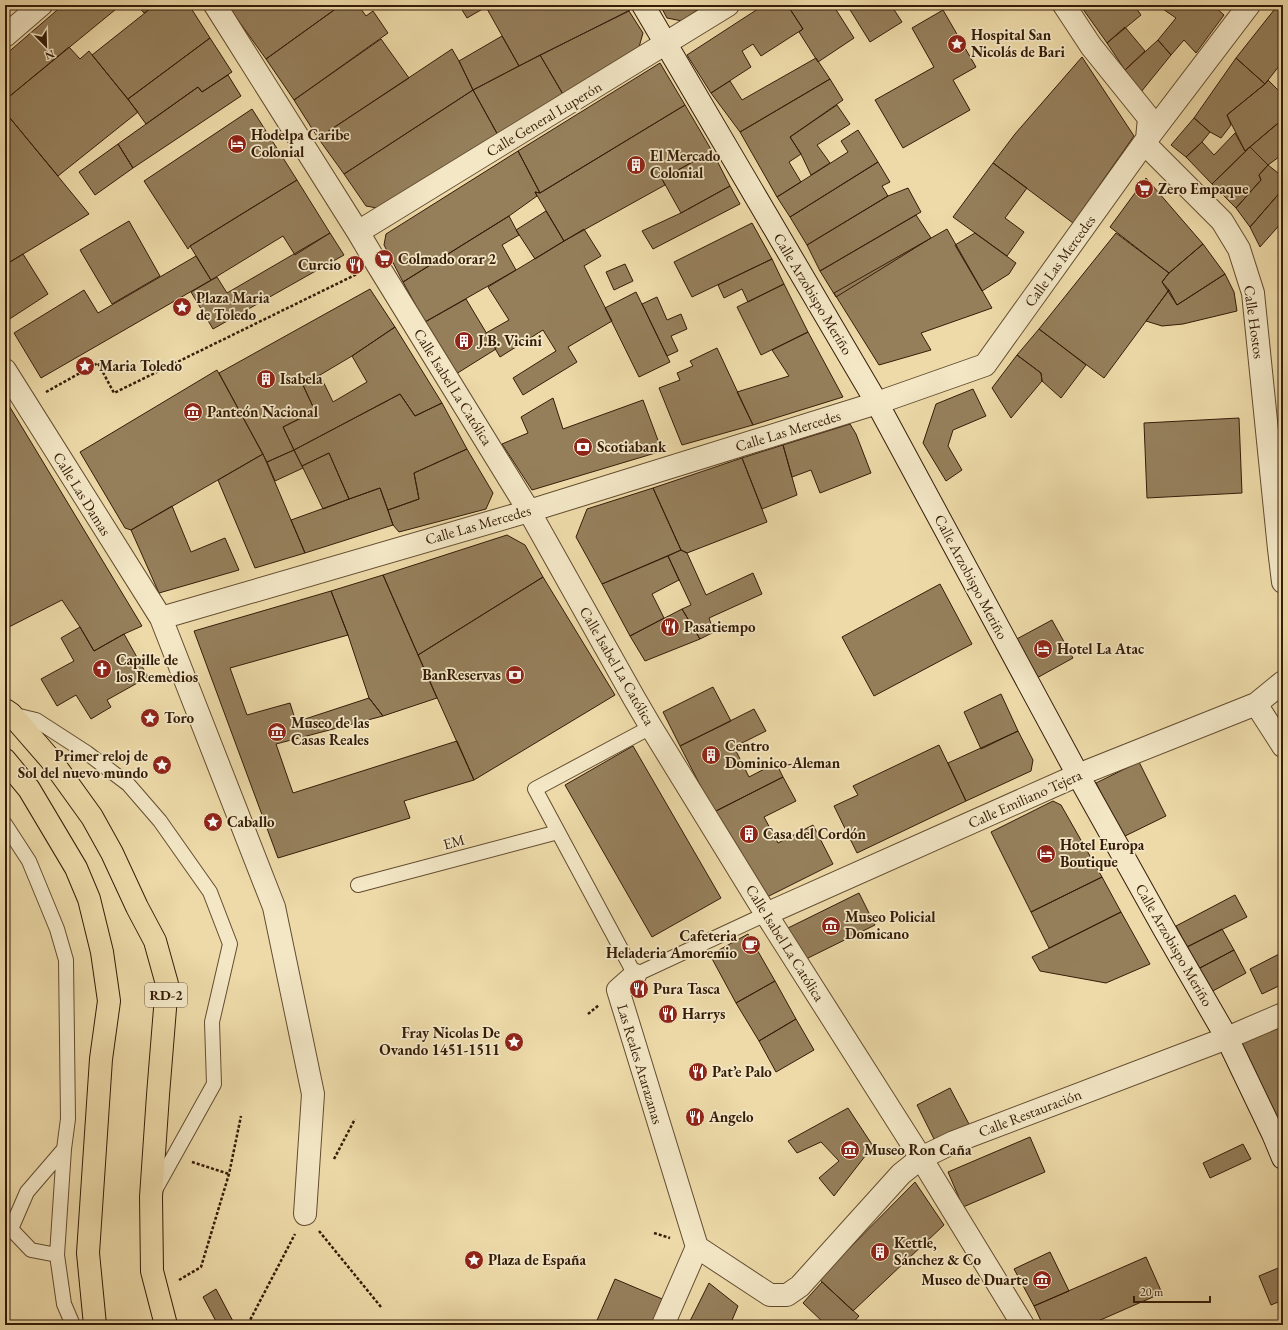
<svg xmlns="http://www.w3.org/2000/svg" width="1288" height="1330" font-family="'EB Garamond',serif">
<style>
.building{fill:#957f5b;stroke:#351c08}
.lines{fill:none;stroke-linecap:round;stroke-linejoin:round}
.lane-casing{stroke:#634c30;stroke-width:16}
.street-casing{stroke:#634c30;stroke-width:24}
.secondary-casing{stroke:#351c08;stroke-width:24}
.primary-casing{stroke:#351c08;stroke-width:24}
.path{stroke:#351c08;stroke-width:2.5;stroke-dasharray:3 2;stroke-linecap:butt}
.lane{stroke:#f3e7c6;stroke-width:14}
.street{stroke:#f3e7c6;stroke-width:22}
.secondary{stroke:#f3e7c6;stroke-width:22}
.primary{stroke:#eddaa8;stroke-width:22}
.labels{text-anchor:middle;stroke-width:3.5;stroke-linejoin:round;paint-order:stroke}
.shield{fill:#f3e7c6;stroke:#6e5941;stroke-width:1}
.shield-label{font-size:14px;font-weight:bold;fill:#351c08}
.poi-label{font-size:15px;font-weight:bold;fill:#351c08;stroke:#f3e7c6;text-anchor:start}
.street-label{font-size:15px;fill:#351c08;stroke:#f3e7c6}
</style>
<rect width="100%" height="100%" fill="#eddaa8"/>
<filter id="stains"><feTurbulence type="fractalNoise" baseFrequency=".005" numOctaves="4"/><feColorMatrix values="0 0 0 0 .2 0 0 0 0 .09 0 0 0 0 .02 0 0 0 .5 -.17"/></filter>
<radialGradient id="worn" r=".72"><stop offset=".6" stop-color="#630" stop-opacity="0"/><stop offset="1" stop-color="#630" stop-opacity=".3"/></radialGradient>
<!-- building -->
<path class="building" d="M63 5H121L5 100V55Z
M137 5H155L144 13Z
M155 5H189L210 38 128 99 92 55Z
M236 5H341L266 59 230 9Z
M341 5H358L366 16 373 11 388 33 294 100 266 59Z
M459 5H627L630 10 519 66 486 7 467 18Z
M660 5H704L682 21 667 18Z
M764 5H790L788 6 803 29 761 56 753 44 742 51 751 67 711 93 687 55Z
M790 5H833L854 38 818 62 799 32 803 29 788 6Z
M847 5H891L902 22 870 42Z
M1080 5H1134L1141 15 1107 43Z
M1162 5H1213L1224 15 1196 53 1184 40 1171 55 1158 40 1176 18 1160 7Z
M1278 5H1283V61L1265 84 1236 58Z
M943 10 976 67 953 80 970 110 903 148 875 100 934 67 912 28Z
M629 11 643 33 639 47 564 96 540 55Z
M1125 27 1145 51 1125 70 1107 43Z
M502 36 519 66 473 90 459 61Z
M210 38 232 72 202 92 198 87 146 124 128 99Z
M381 39 409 78 318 138 294 100Z
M1158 40 1171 55 1141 92 1125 70Z
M69 47 80 59 89 51 138 112 58 176 5 112V100Z
M452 49 459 61 473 90 344 174 318 138Z
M540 55 564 96 499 137 473 90Z
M1082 57 1134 136 1073 223 993 163 1015 134Z
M816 58 830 79 740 132 711 93 730 81 742 100Z
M1236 58 1265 84 1227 115 1231 125 1221 138 1210 132 1194 118Z
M660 63 685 105 540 193 518 151Z
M228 75 241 96 133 168 118 144 198 87 202 92Z
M830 79 843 100 790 137 801 154 789 162 801 182 777 197 740 132Z
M1268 80 1279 91 1283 99V119L1245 151 1227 115 1265 84Z
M473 90 499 137 377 208 366 206 344 174Z
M685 105 712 151 662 179 665 185 564 241 535 192 540 193Z
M837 105 850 124 817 145 830 163 811 175 801 154 790 137Z
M252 109 297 180 190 246 188 249 144 181Z
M5 112 89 214 5 265Z
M1194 118 1210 132 1202 142 1186 157 1171 145Z
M1283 119V154L1268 165 1250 147Z
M858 130 878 162 790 217 777 197 848 152 841 141Z
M1235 133 1245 151 1250 147 1212 184 1186 157 1202 142 1214 155Z
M118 144 133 168 95 195 79 172Z
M1250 147 1268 165 1259 175 1261 180 1236 208 1212 184Z
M518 151 540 193 535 192 537 196 509 216 403 282 384 245 386 234Z
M712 151 730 186 681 213 662 179Z
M878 162 890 182 882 186 888 196 807 245 790 217Z
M993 163 1027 188 1005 218 1024 232 1007 256 953 217Z
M1268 165 1283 177V189L1250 227 1236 208 1261 180 1259 175Z
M1146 178 1203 244 1169 273 1110 227Z
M297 180 330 233 295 255 283 236 211 280 190 246Z
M730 186 740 204 653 249 642 231 681 213Z
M908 188 921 212 820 271 807 245 888 196Z
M1283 189V221L1260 247 1250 227Z
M546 211 564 241 535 259 516 230Z
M916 215 931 238 836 297 820 271Z
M509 216 519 235 502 245 516 270 425 322 403 282Z
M129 221 160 276 112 304 80 250Z
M752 223 772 259 692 297 674 262Z
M584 229 601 256 584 266 612 321 568 347 577 362 523 395 513 378 556 351 543 330 500 357 486 333 509 320 488 287Z
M947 229 992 308 921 333 931 350 879 365 834 293Z
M330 233 344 255 213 329 191 292 217 277 227 293Z
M975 233 1016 263 1009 274 982 291 955 245Z
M1116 233 1169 273 1162 282 1169 290 1104 378 1039 329Z
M1203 244 1225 274 1177 305 1162 282 1169 273Z
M23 254 48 294 8 320 5 316V265Z
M196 256 211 280 41 378 14 333 84 290 98 313Z
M772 259 784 284 748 302 742 289 724 298 718 285Z
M625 264 633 281 614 290 606 272Z
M1225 274 1234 292 1237 311 1183 324 1162 326 1146 321 1169 290 1177 305Z
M784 284 808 332 761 355 737 307Z
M370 289 395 327 352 356 320 375 302 383 315 411 283 427 294 450 267 462 219 373Z
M636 292 670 362 639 377 605 308Z
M657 297 667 320 681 314 687 329 671 336 678 351 667 356 642 304Z
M466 299 496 349 456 374 425 322Z
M395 327 442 403 415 416 400 394 294 450 283 427 315 411 302 383 320 375 333 402 367 382 352 356Z
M1039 329 1086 365 1061 398 1042 381 1041 373 1017 355Z
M808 332 843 397 753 425 737 392 789 376 772 350Z
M717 348 753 425 682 445 659 388 680 380 677 373 693 366 690 361Z
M1017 355 1041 373 1042 381 1011 418 992 388Z
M217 370 263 454 131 530 125 528 80 452Z
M973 389 986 416 953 430 948 446 962 470 946 481 923 443 936 404Z
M400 394 415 416 442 403 467 449 414 473 419 499 388 510 380 488 349 499 329 453 302 466 294 450Z
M553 398 563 429 643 400 662 451 532 490 502 444 528 433 521 417Z
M5 399 142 626 124 634 94 651 80 627 62 600 5 629Z
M1239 418 1242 493 1147 498 1144 423Z
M850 424 856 434 871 473 820 493 811 470 792 477 783 445Z
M1283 437V471L1279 472 1274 438Z
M783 445 797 495 762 509 742 458Z
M467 449 493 493 486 509 399 532 393 525 388 510 419 499 414 473Z
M294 450 303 468 275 481 267 462Z
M329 453 349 499 323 509 302 466Z
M263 454 305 553 255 568 218 480Z
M742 458 767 522 687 553 681 550 653 488Z
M380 488 393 525 305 553 291 520Z
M653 488 681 550 602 584 576 537 587 509Z
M172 506 191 552 225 538 239 570 159 593 131 530Z
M507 535 525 545 543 577 418 655 383 575Z
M681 550 687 553 706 595 753 573 762 594 709 618 714 632 700 639 682 609 691 605 668 556Z
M668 556 679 580 652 594 664 618 630 636 602 584Z
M383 575 437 698 383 716 369 698 348 635 331 591Z
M543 577 615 695 474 780 418 655Z
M940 584 972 644 874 696 842 637Z
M331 591 348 635 230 668 247 715 290 703 296 722 369 698 383 716 276 744 293 793 457 741 474 780 404 801 410 818 278 858 194 631Z
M682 609 700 639 645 661 630 636Z
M1052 620 1073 658 1035 679 1013 641Z
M80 627 94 651 124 634 148 677 107 700 111 707 91 719 76 695 57 706 41 679 74 661 61 638Z
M713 687 731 721 680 746 663 712Z
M1001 694 1018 731 981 749 964 712Z
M754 709 766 731 734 747 749 777 776 763 783 777 714 812 680 746Z
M1018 731 1033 760 1031 771 966 801 948 763Z
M939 745 966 801 857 853 834 806 858 795 853 786Z
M633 746 721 898 652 937 565 785Z
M1139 762 1166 816 1123 837 1096 783Z
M783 777 796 801 764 817 778 843 813 825 833 864 759 901 714 812Z
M1053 801 1061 805 1102 877 1031 912 991 832Z
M1102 877 1121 912 1049 948 1031 912Z
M859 893 875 925 804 960 788 928Z
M1235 895 1247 917 1187 947 1176 926Z
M1121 912 1150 964 1106 983 1040 971 1032 957Z
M1222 929 1234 950 1198 969 1187 947Z
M748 934 775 981 736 1003 710 955Z
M1234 950 1246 973 1211 992 1198 969Z
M1283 952V984L1262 994 1250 969Z
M775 981 796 1019 759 1041 736 1003Z
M796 1019 814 1050 776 1072 759 1041Z
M1280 1024 1283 1029V1120L1272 1125 1238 1040Z
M950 1088 970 1126 936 1143 917 1105Z
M848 1108 873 1146 834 1196 819 1178 839 1161 821 1142 797 1153 788 1141Z
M1030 1137 1045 1172 963 1207 948 1172Z
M1243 1144 1251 1159 1210 1178 1203 1163Z
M915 1182 944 1225 853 1311 819 1279Z
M1050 1252 1069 1291 1034 1306 1014 1269Z
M1146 1257 1162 1293 1089 1325H1043L1034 1306Z
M1283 1266V1300L1271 1305 1259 1276Z
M615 1279 667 1301 657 1325H595Z
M822 1282 859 1316 851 1325H826L803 1303Z
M709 1283 738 1306 730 1325H688Z
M216 1289 235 1325H218L203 1297Z"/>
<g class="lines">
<!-- lane casing -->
<g class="lane-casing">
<path id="lane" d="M11 714 36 720 87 753 128 784 160 821 210 892 230 944 212 1022 214 1084 155 1190
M651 727 535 789 635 975 766 914
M5 824 29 861 57 929 66 960 68 1119 64 1149 57 1255 64 1304 73 1325
M358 885 558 832
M57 1255 31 1250 11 1229 27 1192 64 1149"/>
</g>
<!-- street casing -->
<g class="street-casing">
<path id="street" d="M215 5 358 232 377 264 529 511 634 698 651 727 766 914 921 1158 1023 1325
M1064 5 1091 46 1149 118 1147 139 1149 148 1222 221 1239 249 1253 293 1279 549 1283 582
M5 36 41 5
M358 232 728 5
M5 370 161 618 274 907 313 1094 305 1214
M161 618 529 511 877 403 985 365 1147 139 1249 5
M1256 704 1283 746
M766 914 1078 775 1256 704 1283 682
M635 975 618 990 697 1247
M697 1247 770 1295H787L800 1286 901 1174 921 1158 954 1142 1227 1038 1283 1014
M663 1325 697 1247"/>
</g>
<!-- secondary casing -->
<g class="secondary-casing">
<path id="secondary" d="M643 5 877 403 1078 775 1164 929 1227 1038 1273 1134 1283 1158"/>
</g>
<!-- primary casing -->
<g class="primary-casing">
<path id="primary" d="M5 710 11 714 51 760 92 817 112 853 137 907 155 941 167 984 158 1095 151 1197 152 1271 166 1325
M5 760 29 789 76 868 89 899 102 952 109 1001 101 1059 88 1253 95 1325"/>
</g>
<!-- path -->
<path class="path" d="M46 392 98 363 114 393 357 274
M588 1014 599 1005
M334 1159 355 1119
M192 1162 229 1174
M319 1231 381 1307
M654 1233 670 1238
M179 1280 201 1267 229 1174 241 1116
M248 1324 295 1234"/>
<!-- lane -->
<use href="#lane" class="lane"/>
<!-- street -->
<use href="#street" class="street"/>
<!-- secondary -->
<use href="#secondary" class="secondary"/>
<!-- primary -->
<use href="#primary" class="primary"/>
</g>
<!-- icons -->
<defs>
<g id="sight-disc" transform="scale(1)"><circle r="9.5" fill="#8f2418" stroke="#f3e7c6"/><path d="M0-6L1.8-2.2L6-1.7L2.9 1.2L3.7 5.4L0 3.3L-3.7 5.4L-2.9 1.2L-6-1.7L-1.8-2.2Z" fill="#fff"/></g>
<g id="hotel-disc" transform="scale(1)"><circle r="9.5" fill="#8f2418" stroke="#f3e7c6"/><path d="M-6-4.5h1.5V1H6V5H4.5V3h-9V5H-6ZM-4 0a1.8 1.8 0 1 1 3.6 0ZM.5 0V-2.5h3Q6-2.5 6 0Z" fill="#fff"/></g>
<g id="building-disc" transform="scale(1)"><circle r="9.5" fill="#8f2418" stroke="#f3e7c6"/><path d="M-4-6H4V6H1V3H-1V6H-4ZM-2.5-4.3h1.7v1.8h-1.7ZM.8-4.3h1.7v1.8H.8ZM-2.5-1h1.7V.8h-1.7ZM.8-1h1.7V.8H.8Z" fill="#fff"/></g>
<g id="supermarket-disc" transform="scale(1)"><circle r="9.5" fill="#8f2418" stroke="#f3e7c6"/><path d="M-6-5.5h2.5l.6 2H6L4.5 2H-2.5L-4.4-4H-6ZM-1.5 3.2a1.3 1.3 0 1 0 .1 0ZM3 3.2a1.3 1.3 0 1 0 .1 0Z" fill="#fff"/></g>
<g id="restaurant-disc" transform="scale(1)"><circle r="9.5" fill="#8f2418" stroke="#f3e7c6"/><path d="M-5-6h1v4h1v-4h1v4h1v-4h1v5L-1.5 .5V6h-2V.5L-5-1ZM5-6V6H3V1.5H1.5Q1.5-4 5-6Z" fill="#fff"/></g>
<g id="museum-disc" transform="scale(1)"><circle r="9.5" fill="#8f2418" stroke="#f3e7c6"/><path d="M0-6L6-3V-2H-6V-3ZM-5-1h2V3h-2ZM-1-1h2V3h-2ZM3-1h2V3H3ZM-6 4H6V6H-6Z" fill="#fff"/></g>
<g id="bank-disc" transform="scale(1)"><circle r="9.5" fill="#8f2418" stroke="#f3e7c6"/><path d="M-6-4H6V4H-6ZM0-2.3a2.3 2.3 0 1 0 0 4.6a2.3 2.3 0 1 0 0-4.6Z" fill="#fff"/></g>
<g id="church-disc" transform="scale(1)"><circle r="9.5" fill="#8f2418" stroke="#f3e7c6"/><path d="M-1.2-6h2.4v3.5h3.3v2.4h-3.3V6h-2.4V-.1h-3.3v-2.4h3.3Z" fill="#fff"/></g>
<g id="cafe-disc" transform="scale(1)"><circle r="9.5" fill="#8f2418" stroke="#f3e7c6"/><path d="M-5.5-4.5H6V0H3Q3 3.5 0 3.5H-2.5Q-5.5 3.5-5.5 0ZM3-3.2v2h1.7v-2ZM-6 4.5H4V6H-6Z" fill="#fff"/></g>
</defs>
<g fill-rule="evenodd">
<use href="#sight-disc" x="957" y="44"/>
<use href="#hotel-disc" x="237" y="144"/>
<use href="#building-disc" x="636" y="165"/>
<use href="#supermarket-disc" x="1144" y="189"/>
<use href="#supermarket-disc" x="384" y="259"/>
<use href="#restaurant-disc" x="355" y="265"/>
<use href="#sight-disc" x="182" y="307"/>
<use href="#building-disc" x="464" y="341"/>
<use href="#sight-disc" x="85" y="366"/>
<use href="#building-disc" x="266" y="379"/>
<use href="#museum-disc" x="193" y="412"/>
<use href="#bank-disc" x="583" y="447"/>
<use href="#restaurant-disc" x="670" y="627"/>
<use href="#hotel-disc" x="1043" y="649"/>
<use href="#church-disc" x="102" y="669"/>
<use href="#bank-disc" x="515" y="675"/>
<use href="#sight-disc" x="150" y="718"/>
<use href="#museum-disc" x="277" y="732"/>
<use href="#building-disc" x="711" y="755"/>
<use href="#sight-disc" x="162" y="765"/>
<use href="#sight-disc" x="213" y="822"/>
<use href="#building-disc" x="749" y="834"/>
<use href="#hotel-disc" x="1046" y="854"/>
<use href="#museum-disc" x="831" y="926"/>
<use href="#cafe-disc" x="751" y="945"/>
<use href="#restaurant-disc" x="639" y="989"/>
<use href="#restaurant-disc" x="668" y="1014"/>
<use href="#sight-disc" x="514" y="1042"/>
<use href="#restaurant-disc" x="698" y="1072"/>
<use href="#restaurant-disc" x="695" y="1117"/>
<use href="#museum-disc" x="850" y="1150"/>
<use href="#building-disc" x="880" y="1252"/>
<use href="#sight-disc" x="474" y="1260"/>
<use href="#museum-disc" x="1042" y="1280"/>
</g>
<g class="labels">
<!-- shield labels -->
<rect class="shield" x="145" y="983" width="42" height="24" rx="3"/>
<g class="shield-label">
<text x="166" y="1000">RD-2</text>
</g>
<!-- poi labels -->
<g class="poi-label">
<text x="971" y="40">Hospital San<tspan x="971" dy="17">Nicolás de Bari</tspan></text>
<text x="251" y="140">Hodelpa Caribe<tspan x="251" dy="17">Colonial</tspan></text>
<text x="650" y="161">El Mercado<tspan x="650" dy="17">Colonial</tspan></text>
<text x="1158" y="194">Zero Empaque</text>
<text x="398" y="264">Colmado orar 2</text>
<text x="341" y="270" text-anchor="end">Curcio</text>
<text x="196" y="303">Plaza Maria<tspan x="196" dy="17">de Toledo</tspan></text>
<text x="478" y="346">J.B. Vicini</text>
<text x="99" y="371">Maria Toledo</text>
<text x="280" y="384">Isabela</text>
<text x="207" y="417">Panteón Nacional</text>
<text x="597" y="452">Scotiabank</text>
<text x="684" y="632">Pasatiempo</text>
<text x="1057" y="654">Hotel La Atac</text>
<text x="116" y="665">Capille de<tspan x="116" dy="17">los Remedios</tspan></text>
<text x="501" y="680" text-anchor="end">BanReservas</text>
<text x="164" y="723">Toro</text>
<text x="291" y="728">Museo de las<tspan x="291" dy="17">Casas Reales</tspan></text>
<text x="725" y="751">Centro<tspan x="725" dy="17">Dominico-Aleman</tspan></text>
<text x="148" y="761" text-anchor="end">Primer reloj de<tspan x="148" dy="17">Sol del nuevo mundo</tspan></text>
<text x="227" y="827">Caballo</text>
<text x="763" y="839">Casa del Cordón</text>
<text x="1060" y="850">Hotel Europa<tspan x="1060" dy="17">Boutique</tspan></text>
<text x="845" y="922">Museo Policial<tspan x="845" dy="17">Domicano</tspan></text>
<text x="737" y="941" text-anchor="end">Cafeteria<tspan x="737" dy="17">Heladeria Amoremio</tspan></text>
<text x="653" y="994">Pura Tasca</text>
<text x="682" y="1019">Harrys</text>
<text x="500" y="1038" text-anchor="end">Fray Nicolas De<tspan x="500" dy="17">Ovando 1451-1511</tspan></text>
<text x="712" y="1077">Pat’e Palo</text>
<text x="709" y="1122">Angelo</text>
<text x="864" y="1155">Museo Ron Caña</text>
<text x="894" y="1248">Kettle,<tspan x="894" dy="17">Sánchez &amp; Co</tspan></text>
<text x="488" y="1265">Plaza de España</text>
<text x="1028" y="1285" text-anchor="end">Museo de Duarte</text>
</g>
<!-- street labels -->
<g class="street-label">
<text transform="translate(544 119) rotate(-31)" y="5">Calle General Luperón</text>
<text transform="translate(1060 261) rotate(-54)" y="5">Calle Las Mercedes</text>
<text transform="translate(813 294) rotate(59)" y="5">Calle Arzobispo Meriño</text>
<text transform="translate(1254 322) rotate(82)" y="5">Calle Hostos</text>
<text transform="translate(453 387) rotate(58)" y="5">Calle Isabel La Católica</text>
<text transform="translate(788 431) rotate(-17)" y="5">Calle Las Mercedes</text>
<text transform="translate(82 494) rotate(58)" y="5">Calle Las Damas</text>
<text transform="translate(478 525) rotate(-16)" y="5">Calle Las Mercedes</text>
<text transform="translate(971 577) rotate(62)" y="5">Calle Arzobispo Meriño</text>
<text transform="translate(617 666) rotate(60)" y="5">Calle Isabel La Católica</text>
<text transform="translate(1025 799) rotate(-24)" y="5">Calle Emiliano Tejera</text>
<text transform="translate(454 842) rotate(-15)" y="5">EM</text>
<text transform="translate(785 943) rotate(58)" y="5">Calle Isabel La Católica</text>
<text transform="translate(1174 945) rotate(60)" y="5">Calle Arzobispo Meriño</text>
<text transform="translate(640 1064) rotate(73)" y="5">Las Reales Atarazanas</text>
<text transform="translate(1030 1113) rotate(-21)" y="5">Calle Restauración</text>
</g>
</g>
<!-- margin -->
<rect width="1288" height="1330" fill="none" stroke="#eddaa8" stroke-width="20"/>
<rect x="6" y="6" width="1276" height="1318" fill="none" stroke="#351c08" stroke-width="2"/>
<rect x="10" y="10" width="1268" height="1310" fill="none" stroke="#351c08"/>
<!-- north arrow -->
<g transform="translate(46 46) rotate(157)" stroke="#f3e7c6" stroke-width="3" paint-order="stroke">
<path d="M0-3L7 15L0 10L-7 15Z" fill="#351c08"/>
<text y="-6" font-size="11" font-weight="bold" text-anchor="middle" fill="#351c08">N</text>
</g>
<!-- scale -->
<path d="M1134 1296v6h76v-6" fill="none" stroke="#351c08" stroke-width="2"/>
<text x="1140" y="1296" font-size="12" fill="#351c08" stroke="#f3e7c6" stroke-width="3" paint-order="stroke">20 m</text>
<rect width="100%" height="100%" filter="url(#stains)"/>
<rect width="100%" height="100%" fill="url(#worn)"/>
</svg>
